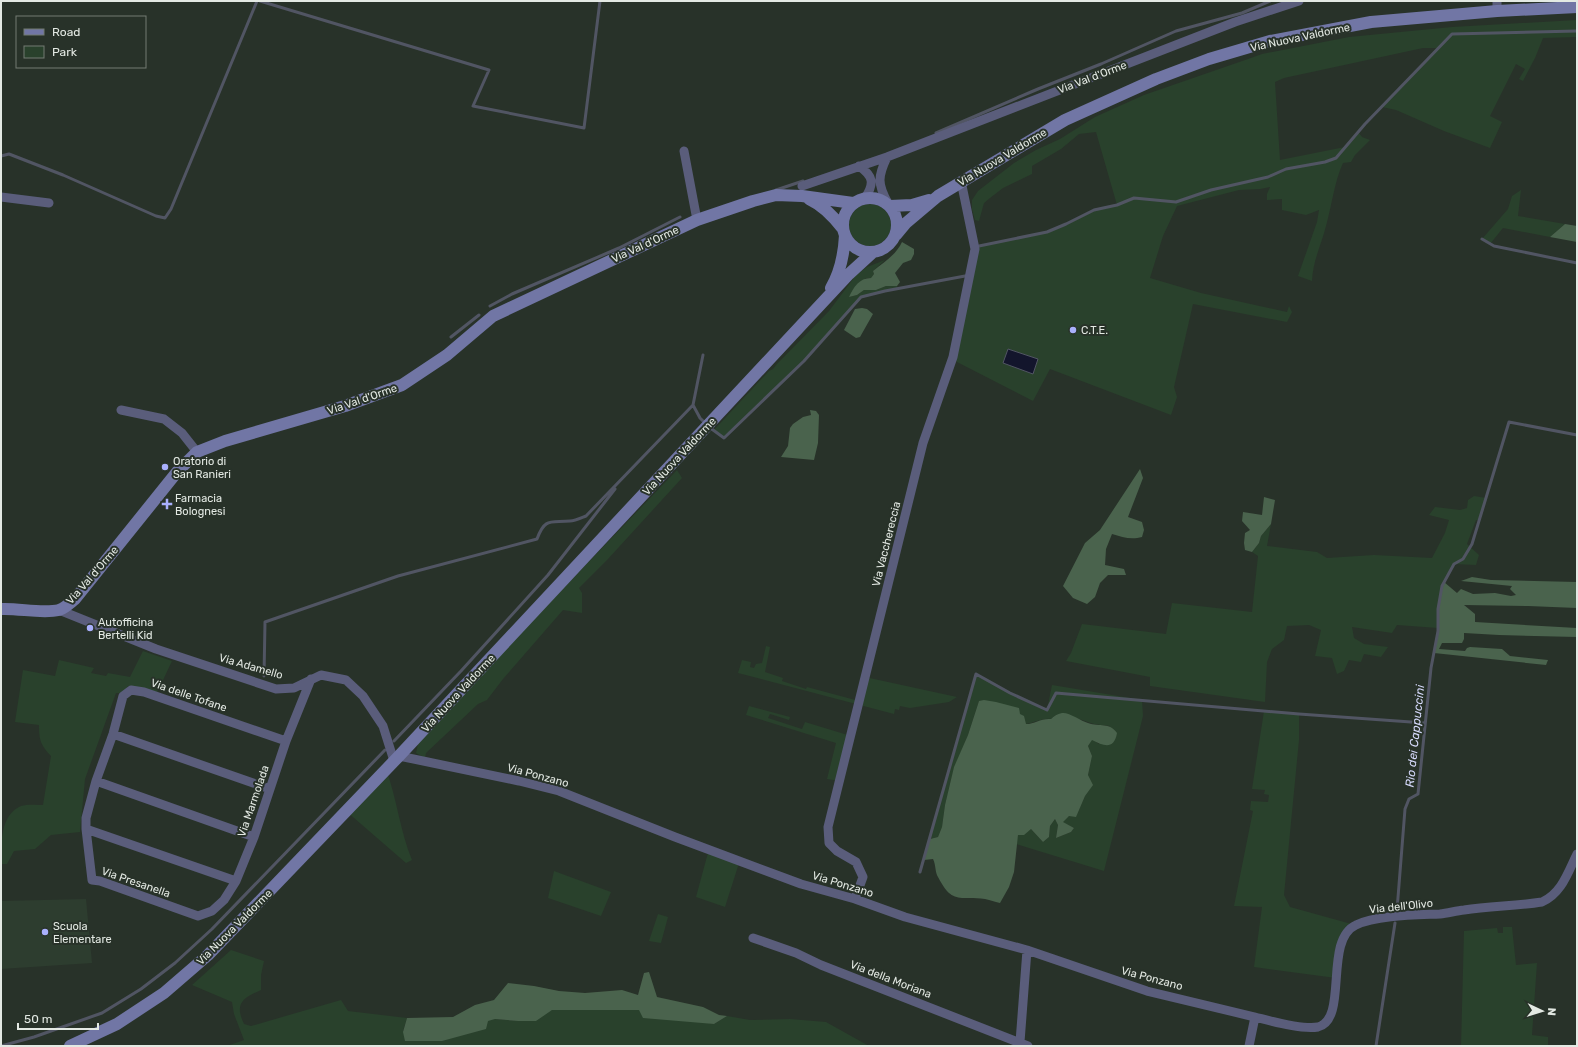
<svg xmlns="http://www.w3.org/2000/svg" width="1578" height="1047" font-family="Rubik,sans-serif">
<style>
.built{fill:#2d3d2f}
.green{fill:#29412c}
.forest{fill:#4a634d}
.water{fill:#13152c;stroke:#515563}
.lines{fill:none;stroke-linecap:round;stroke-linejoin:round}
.stream{stroke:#515563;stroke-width:3}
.street{stroke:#5a5d7b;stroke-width:9}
.secondary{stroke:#7176a5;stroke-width:12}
.poi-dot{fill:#a9b0fc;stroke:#283229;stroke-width:1.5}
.labels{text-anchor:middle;stroke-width:4;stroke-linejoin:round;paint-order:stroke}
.street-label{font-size:11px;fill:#e3e9e3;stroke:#283229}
.poi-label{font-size:11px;fill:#e3e9e3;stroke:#283229;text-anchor:start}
.water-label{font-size:12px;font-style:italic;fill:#d7dbfd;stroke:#283229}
</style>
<rect width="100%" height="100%" fill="#283229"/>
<!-- built -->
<path class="built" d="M86 899 92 963 1 969V901Z"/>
<!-- green -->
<path class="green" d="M1577 20V37L1543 38 1535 58 1523 81 1519 79 1525 69 1516 64 1490 116 1502 122 1490 148 1444 131 1396 110 1382 107 1437 48H1423L1284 78 1275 82 1280 160 1345 147 1358 132 1362 137 1370 140 1355 155 1351 162 1343 163C1334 183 1332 205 1326 226 1321 246 1313 260 1312 281L1298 276 1317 222 1319 210 1306 215 1282 210V199L1267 200V194L1270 187 1260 189 1239 190 1177 206 1163 236 1150 278 1201 293 1287 312 1289 306 1292 312 1287 322 1193 304 1174 387 1177 397 1171 415 1050 369 1033 401 957 362 953 357 979 246 1047 232 1066 224 1094 210 1117 205 1096 132 1079 134 1061 149 1032 166V174L1003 188 990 198 984 203 979 221 975 220 972 209V200L978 191 1014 163 1036 150 1060 139 1095 117 1144 95 1248 59 1262 54 1349 37 1452 27Z
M1521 190 1518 216 1565 224 1550 237 1503 228 1490 244 1482 239 1508 209 1512 196Z
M849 225a21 21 0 1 1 42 0a21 21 0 1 1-42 0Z
M885 260 873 271 874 274 871 278H866L849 297 857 295 864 290H876L886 286H897V288L861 297 804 361 724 438 713 431 769 371 773 369 777 364 829 311 856 275 867 267Z
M677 470 682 478 608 559 579 588 582 593V613L563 610 503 679 487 700 478 704 426 753 425 758 416 753 418 744 553 599Z
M1474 496 1486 498 1480 520H1476L1467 544 1479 555 1476 565 1454 564 1442 586 1438 609V628L1397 625 1392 633 1352 627 1354 638 1364 644 1388 647 1381 657 1364 654 1361 662 1349 660 1344 671 1337 674 1332 658 1315 656 1321 630 1309 625 1287 626 1284 640 1272 649 1267 662 1265 702 1150 686V677L1066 661 1071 653 1082 624 1166 634 1172 603 1252 612 1258 556 1252 552 1259 543 1261 536 1271 524 1267 546 1317 552 1327 558 1374 555 1432 558 1445 533 1449 520 1429 515 1435 507 1460 510 1467 508 1468 500Z
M766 646 770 647 765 672 783 678 782 681 806 689 807 687 859 701 865 677 957 697 949 702 910 708 900 706 899 710 895 709 894 714 738 673 742 660 751 662 750 667 754 668 756 664 762 663Z
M143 651 172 661 156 695 128 686 123 693H116L85 779 80 832 51 835 35 849 14 851 7 864H1C1 843 0 815 21 806 27 804 37 805 43 805L51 756C41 745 39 741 39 725L15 722 23 670 55 676 59 660 94 668 91 673 106 676 108 673 130 677Z
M976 674 1010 693 1047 710 1052 685 1142 700 1143 716 1104 871 1016 844 1018 835 1031 829 1043 842 1049 837 1050 826 1055 819 1058 825 1056 838 1071 832 1074 828 1062 822 1069 816H1076L1085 796 1092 785 1088 775 1092 756 1088 746 1092 739 1099 744 1110 726C1099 725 1092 724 1082 720 1074 717 1064 716 1056 715L1051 719C1041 718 1035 723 1026 724L979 701 968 735 954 768 945 805 942 827 938 837 930 839Z
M749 706 790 717 789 720 770 714 768 718 802 729 805 722 851 736 840 781 827 779 836 743 746 715Z
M1264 711 1299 714V740L1284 895 1290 907 1355 925 1347 932 1336 978 1254 967 1262 907 1234 906 1253 811 1250 810 1251 801 1268 802 1269 795 1264 794 1265 790 1252 789Z
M386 769C397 799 400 831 412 860L406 863 346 811Z
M709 849 740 860 725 907 696 897Z
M554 871 611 892 601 916 548 898Z
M658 914 668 917 661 943 649 941Z
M1503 927H1512L1516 965 1537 963 1532 1035 1548 1037V1046H1461L1464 931 1497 928 1498 933H1503Z
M231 950 264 961 261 975V990C243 998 234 1003 244 1024L251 1026 341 1000 348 1011 407 1018 403 1031 495 1019 518 1021 552 1010H640L714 1024 727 1016 750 1020 790 1019 826 1022 869 1046H227L244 1040 234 1014 232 1002 192 985Z"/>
<!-- forest -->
<path class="forest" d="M1565 224 1577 226V242L1550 237Z
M902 242 914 249V254L911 260 903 263 895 273 900 282 897 286H886L876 290H864L857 295 849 297C854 287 859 278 871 278L874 274 873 271C884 262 896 255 902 242Z
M862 308 867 309 873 314 860 337 856 338 844 330 855 309Z
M810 410 816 411 819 415 818 443 814 460 781 457 788 446 790 428 793 424 803 417 811 415Z
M1140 469 1143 478 1128 517 1142 522 1144 530 1142 537C1131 540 1122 537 1112 534L1106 549 1105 565 1124 569 1126 575H1108L1100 583 1095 597 1087 604 1073 598 1063 586 1085 543 1100 530Z
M1264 497 1275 500 1271 524 1261 536 1259 543 1252 552 1245 550 1244 543 1245 533 1250 530 1242 521 1243 512 1262 515Z
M1472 577 1491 580 1577 582V608L1528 606 1464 605 1475 614V622L1577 628V637L1499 635 1464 633V639L1462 643H1442L1439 649 1465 651 1467 648 1470 647 1502 649 1510 656 1548 660 1546 665 1434 653C1435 646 1437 639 1438 631 1440 615 1436 597 1444 582L1457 593 1461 589 1473 594 1495 593 1511 596 1516 595 1510 589 1512 586 1461 581Z
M984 700 996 702 1019 708 1020 714 1024 716 1026 724C1035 724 1041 718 1051 719 1054 716 1057 714 1062 713 1069 712 1081 721 1088 723 1100 727 1109 722 1117 733 1114 750 1104 746 1092 740L1088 746 1092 756 1088 775 1093 785 1085 796 1076 817 1069 816 1063 822 1074 828 1071 832 1056 838 1058 825 1055 819 1050 826 1049 837 1043 842 1031 829 1024 835H1018L1014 872 1009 887 1000 903C994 902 991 900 985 899 960 895 953 906 938 877 935 873 936 865 933 859L924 860 930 839 938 837 942 827 945 805 954 767 968 735 979 701Z
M649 972 657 997 703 1007 719 1015 727 1016 714 1024 643 1018 639 1010H552L536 1021H518L495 1019 488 1021 486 1029 442 1041H405L403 1032 407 1018 453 1017 475 1005 494 1000 508 983 534 986 559 991 585 993 622 990 638 995 644 973Z"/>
<!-- water -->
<path class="water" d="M1008 349 1038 359 1033 374 1003 363Z"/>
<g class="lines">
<!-- stream -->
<path class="stream" d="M260 1 489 70 473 106 584 128 600 1
M936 133 1038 89 1101 64 1176 31 1242 13 1270 1
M1 156 9 154 63 175 156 216 165 218 171 209 257 1
M776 190 803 181
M1482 239 1494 246 1577 263
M979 246 1047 232 1066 224 1094 210 1117 205 1134 198 1176 202 1211 190 1268 177 1286 169 1325 162 1336 158 1365 124 1452 34 1577 31
M490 306 512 294 619 248 680 217
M451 337 479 315
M693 405 700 418 705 423
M709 427 724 438 804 361 861 297 885 291 965 276
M264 676 265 622 398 576 537 539C545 517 551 523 570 521 575 521 581 518 586 516L693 405 703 355
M394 741 461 671 548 575 615 489
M920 872 976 674 1010 693 1047 710 1056 693 1299 714 1425 723
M1397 910 1405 809 1409 799 1418 794 1431 668 1438 631V609L1442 586 1454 564 1463 559 1472 544 1509 422 1577 435
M1 1046 34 1037 102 1013 141 989 175 963 212 929 385 750
M1376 1046 1395 923"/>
<!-- street -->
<path class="street" d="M1497 1V11
M684 151 697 220
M887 157C878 176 877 184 888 203
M859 166C873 176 875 183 865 198
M802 186 887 157 1235 22 1299 1
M1 197 49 203
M121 410 164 419 182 433 197 452
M59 610 156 649 276 689 294 688 321 675 346 680 363 696 383 726 394 761
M113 734 270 789
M286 741 144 692 131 690 123 696 113 734 96 781 86 818V829L92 880 100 881 198 916 212 911 224 900 236 881 254 837 286 741 311 679
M399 756 519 781 559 791 675 837 801 884 855 899 905 917 1027 950 1147 991 1255 1017 1249 1046
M96 781 254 837
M86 829 236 881
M855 899 863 877 856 862 837 851 829 843 828 827 923 443 953 357 975 249 961 181
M753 938 796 953 821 965 1028 1046
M1255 1017C1271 1021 1302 1030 1318 1027 1349 1019 1323 940 1356 925 1376 915 1417 915 1440 914 1448 913 1456 911 1464 910 1490 906 1516 906 1542 902 1562 893 1568 872 1577 854
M1020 1042 1027 950"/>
<!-- secondary -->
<path class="secondary" d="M843 225a27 27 0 1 1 54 0a27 27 0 1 1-54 0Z
M809 199C822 205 834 217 843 229
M890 206 912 205 929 200
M896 235 906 223 938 196 1065 120 1156 79 1209 59 1270 41 1371 22 1497 11 1577 7
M831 288C841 271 844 254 845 235
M1 609C19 608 42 614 59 610 65 608 70 603 75 599L177 472 197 452 225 441 345 406 402 385 447 355 493 316 697 220 753 201 776 195 802 196 853 203
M70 1046 117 1024 164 993 208 955 399 756 849 274 873 252"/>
</g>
<!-- markers -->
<g class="poi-dot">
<circle cx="1073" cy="330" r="4"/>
<circle cx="165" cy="467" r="4"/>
<path d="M165 498h4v4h4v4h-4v4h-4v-4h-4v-4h4z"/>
<circle cx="90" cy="628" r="4"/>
<circle cx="45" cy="932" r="4"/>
</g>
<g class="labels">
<!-- street labels -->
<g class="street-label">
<text transform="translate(1300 37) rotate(-12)" y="4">Via Nuova Valdorme</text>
<text transform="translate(1092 77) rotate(-21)" y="4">Via Val d'Orme</text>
<text transform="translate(1002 157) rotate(-31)" y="4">Via Nuova Valdorme</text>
<text transform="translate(645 244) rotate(-25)" y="4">Via Val d'Orme</text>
<text transform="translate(362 399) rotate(-19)" y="4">Via Val d'Orme</text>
<text transform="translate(679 456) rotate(-47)" y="4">Via Nuova Valdorme</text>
<text transform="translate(886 544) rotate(-76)" y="4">Via Vacchereccia</text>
<text transform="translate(92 575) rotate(-49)" y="4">Via Val d'Orme</text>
<text transform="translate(251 666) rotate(16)" y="4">Via Adamello</text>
<text transform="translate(458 693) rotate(-47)" y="4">Via Nuova Valdorme</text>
<text transform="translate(189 695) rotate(19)" y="4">Via delle Tofane</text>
<text transform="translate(538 775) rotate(15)" y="4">Via Ponzano</text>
<text transform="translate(253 801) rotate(-71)" y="4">Via Marmolada</text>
<text transform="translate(136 882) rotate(19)" y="4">Via Presanella</text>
<text transform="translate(843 884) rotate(17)" y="4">Via Ponzano</text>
<text transform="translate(1401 906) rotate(-6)" y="4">Via dell'Olivo</text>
<text transform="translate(234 927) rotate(-45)" y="4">Via Nuova Valdorme</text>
<text transform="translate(1152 978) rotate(15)" y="4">Via Ponzano</text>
<text transform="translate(891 979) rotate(21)" y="4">Via della Moriana</text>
</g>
<!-- poi labels -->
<g class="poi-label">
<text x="1081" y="334">C.T.E.</text>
<text x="173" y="465">Oratorio di<tspan x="173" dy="13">San Ranieri</tspan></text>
<text x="175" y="502">Farmacia<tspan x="175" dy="13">Bolognesi</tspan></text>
<text x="98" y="626">Autofficina<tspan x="98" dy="13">Bertelli Kid</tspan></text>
<text x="53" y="930">Scuola<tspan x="53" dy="13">Elementare</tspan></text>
</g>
<!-- water labels -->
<g class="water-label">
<text transform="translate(1415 736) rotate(-84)" y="4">Rio dei Cappuccini</text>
</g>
</g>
<!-- border -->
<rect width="1578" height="1047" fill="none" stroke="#e3e9e3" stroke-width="4"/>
<!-- legend -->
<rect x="16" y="16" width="130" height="52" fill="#283229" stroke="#737b73"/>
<rect x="24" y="29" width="20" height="6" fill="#7176a5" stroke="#737b73"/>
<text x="52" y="36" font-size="12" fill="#e3e9e3">Road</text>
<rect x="24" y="46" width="20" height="12" fill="#29412c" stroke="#737b73"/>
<text x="52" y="56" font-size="12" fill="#e3e9e3">Park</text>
<!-- north arrow -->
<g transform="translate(1542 1011) rotate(94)" stroke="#283229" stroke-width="3" paint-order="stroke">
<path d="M0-3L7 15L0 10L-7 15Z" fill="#e3e9e3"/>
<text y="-6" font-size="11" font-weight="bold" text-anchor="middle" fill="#e3e9e3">N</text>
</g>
<!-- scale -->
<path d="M18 1023v6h80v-6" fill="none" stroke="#e3e9e3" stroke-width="2"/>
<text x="24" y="1023" font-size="12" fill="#e3e9e3" stroke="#283229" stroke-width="3" paint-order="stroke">50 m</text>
</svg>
